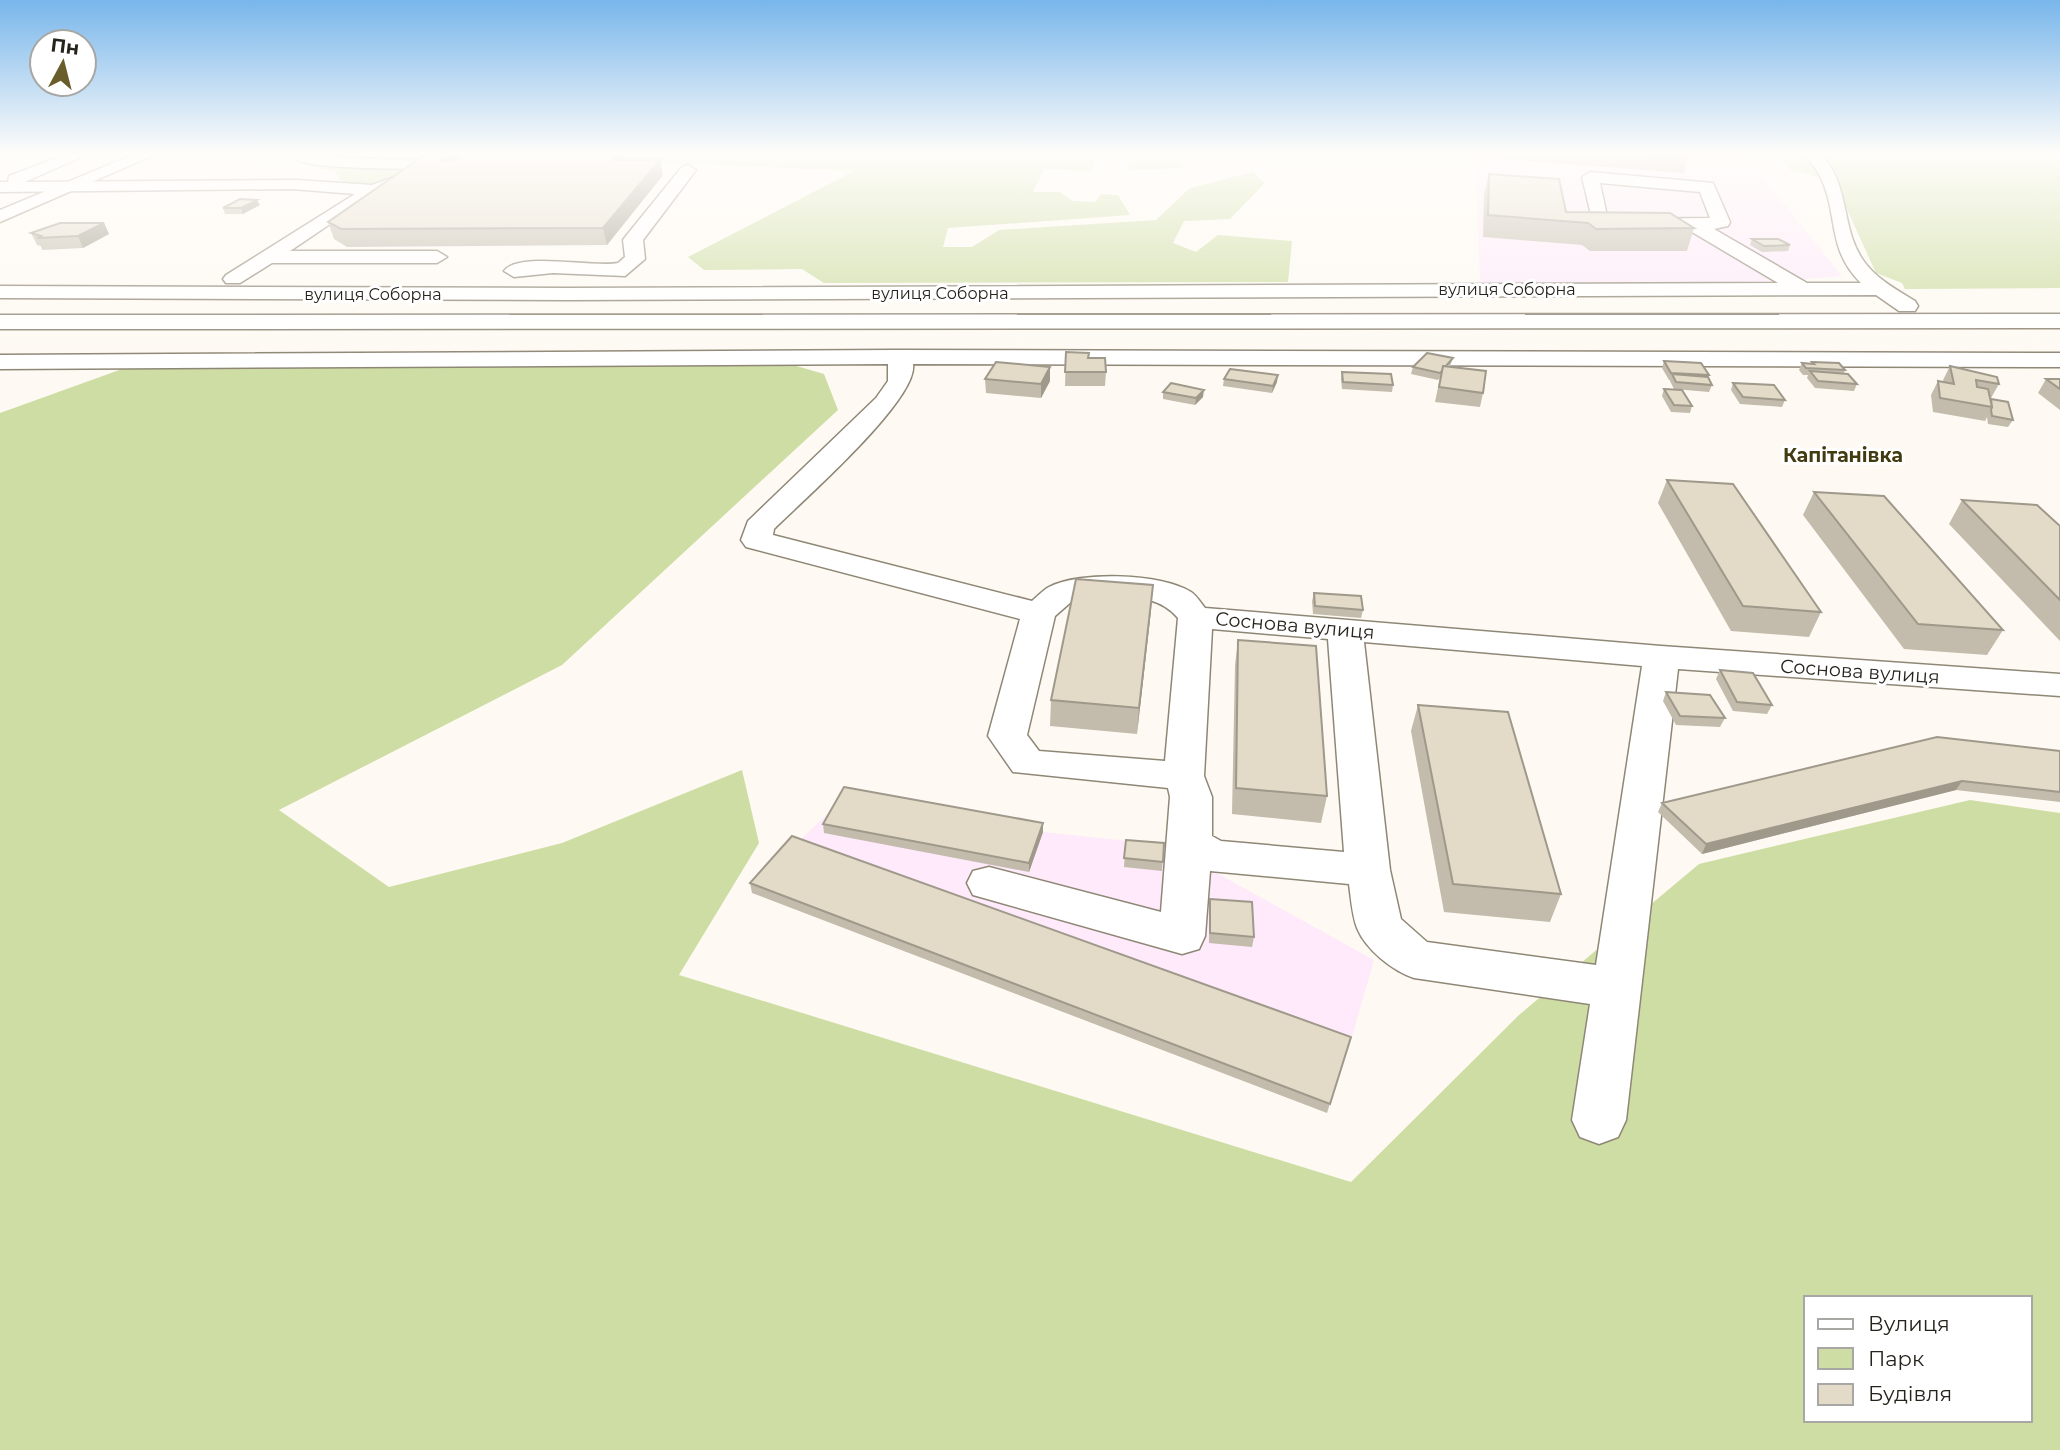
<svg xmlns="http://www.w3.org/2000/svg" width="2060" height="1450" font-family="Montserrat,sans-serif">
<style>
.industrial{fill:#feeafa}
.green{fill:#cedda4;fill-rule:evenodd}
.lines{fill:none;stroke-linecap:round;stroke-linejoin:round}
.minor-casing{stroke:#8f8776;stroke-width:3}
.major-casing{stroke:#8f8776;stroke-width:3}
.highway-casing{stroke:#8f8776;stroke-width:3}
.minor{fill:#fff;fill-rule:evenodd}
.major{fill:#fff;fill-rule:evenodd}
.highway{fill:#fff;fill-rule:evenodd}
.wall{fill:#c3bbab}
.shaded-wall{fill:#9f998b}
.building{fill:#e3dac7;stroke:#9f998b;stroke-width:2}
.labels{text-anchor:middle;stroke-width:6;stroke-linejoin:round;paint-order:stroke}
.far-street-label{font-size:16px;fill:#26231c;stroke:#fff}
.far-quarter-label{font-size:19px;font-weight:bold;fill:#423a10;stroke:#fff}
.street-label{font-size:19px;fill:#26231c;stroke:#fff}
</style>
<rect width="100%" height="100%" fill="#fefaf3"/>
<!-- industrial -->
<path class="industrial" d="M1475 154H1744L1842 276 1759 283H1480Z
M845 797 1043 832 1166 845 1374 960 1349 1047 794 846Z"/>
<!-- green -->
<path class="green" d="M326 154H441L399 176 373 184 345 182 339 179 335 171 305 165Z
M466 154H1216L1206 159 1179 160 1185 168 1131 170 1122 154 1096 155 1091 171 1044 169 1033 192H1060L1073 201 1095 202 1101 194 1118 195 1130 215 948 228 943 247H972L999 230 1156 220 1190 188 1253 172 1265 183 1230 219 1184 221 1173 243 1196 252 1218 235 1292 241 1288 282 824 283 802 269 704 270 688 257 854 171Z
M1809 154H2060V288L1905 289 1902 283 1876 273 1834 181 1791 170 1778 158 1812 156Z
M769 358 824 374 838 410 562 665 279 810 389 887 562 843 742 770 759 843 679 975 1351 1182 1519 1015 1699 864 1970 800 2060 813V1450H0V413L136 364ZM1806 1298H2030V1420H1806Z"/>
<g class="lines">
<!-- minor casing -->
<g class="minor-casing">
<path id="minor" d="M67 154H88L25 182 296 180 372 185 415 169C392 168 304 170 289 156L315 154 348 158 428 161 436 168C422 185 396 185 377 195 347 211 319 232 290 251H437L447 257 437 263H272L240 283H226L223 279 226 275 355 194 292 189 0 192V182H8L9 176Z
M1803 154H1820C1851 184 1840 227 1863 260 1875 278 1897 290 1915 301L1918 306 1915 311H1899L1876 295 567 300 0 298V286L567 288 1778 283 1692 232 1623 231 1593 223 1582 177 1590 172 1713 183 1730 222 1728 226 1714 229 1807 283H1861C1826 249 1839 214 1820 176 1816 167 1809 161 1803 154ZM1600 183 1700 192 1710 218 1623 219 1607 216Z
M688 165 696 170 643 240 645 259 625 276 553 273 514 277 504 271C518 251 594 268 618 263L625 257 623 240 626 236 682 167Z
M895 350 2060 353V367L913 364C919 399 802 501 774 529L773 535 1032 601C1037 597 1043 590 1049 587 1080 571 1161 573 1191 592 1196 595 1201 603 1205 608L1661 646 2060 674V696L1678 669 1626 1120 1618 1137 1599 1144 1580 1137 1572 1120 1590 1004 1414 978C1393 971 1366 950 1357 928 1352 915 1351 898 1349 884L1210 871 1205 936 1199 949 1182 954 973 895 967 883 973 871 989 867 1161 912 1170 797 1168 788 1013 772 988 736 1020 619 746 547 741 540 748 521 876 398 888 381V364L0 369V355ZM1099 596C1128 597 1158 594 1178 618L1165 761 1039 751 1027 735 1055 616 1071 602ZM1212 629 1328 639 1344 852 1221 841 1212 836V797L1204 776ZM1364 642 1642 666 1596 965 1427 942 1401 919 1390 870Z"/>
</g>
<!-- major casing -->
<g class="major-casing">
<path id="major" d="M135 154H156L0 222V210Z"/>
</g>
<!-- highway casing -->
<g class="highway-casing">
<path id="highway" d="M2060 314V328L0 329V315Z"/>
</g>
<!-- minor -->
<use href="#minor" class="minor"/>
<!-- major -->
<use href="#major" class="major"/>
<!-- highway -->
<use href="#highway" class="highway"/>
</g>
<!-- wall -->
<path class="wall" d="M458 154 459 157 464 154H622L624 160H660L663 175 607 245 347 247 334 239 328 222Z
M1502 154H1694V155H1687L1688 158 1684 173 1501 159Z
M1489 174 1566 212 1694 228 1687 251H1590L1582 245 1483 237 1484 194Z
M260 205 243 214H225L223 208Z
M104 223 109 234 83 248 42 250 41 246 37 245 31 233Z
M1752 239 1790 245 1788 251 1762 252 1750 245Z
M1066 352 1088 358 1106 372 1105 386H1065Z
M1453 358 1450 366 1483 393 1480 407 1435 402 1440 378 1438 380 1411 374 1413 367Z
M1664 361 1709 375 1708 377 1712 385 1709 392 1674 389 1670 381V380H1669L1662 368Z
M1812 362 1845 370 1844 373 1857 384 1854 391 1815 388 1807 378 1808 375H1803L1799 370 1802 363 1811 364Z
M1950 366 1999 384 1991 398H1990L2013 420 2008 427 1988 424 1987 417 1985 421 1933 412 1931 395 1938 381 1944 382 1943 380Z
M1342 372 1393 385 1392 392 1342 389 1341 379Z
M985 379 1050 381 1041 398 986 393Z
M1224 379 1277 382 1272 393 1223 386Z
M2046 379H2060V410L2038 393Z
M1733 383 1785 400 1782 407 1740 404 1731 390Z
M1664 389 1692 406 1690 413 1671 412 1662 396Z
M1163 392 1203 397 1195 405 1163 399Z
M1667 480 1821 612 1809 637 1731 631 1658 503Z
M1814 492 2003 630 1987 655 1904 649 1803 515Z
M1962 500 2060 526V641L1949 524Z
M1314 593 1363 610 1361 618 1313 614 1312 601Z
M1151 610 1137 734 1050 726 1051 700Z
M1238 640 1327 796 1321 823 1232 814 1235 665Z
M1720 670 1772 705 1767 714 1733 711 1716 679Z
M1666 692 1725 718 1720 727 1676 725 1663 701Z
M1418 705 1561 894 1550 922 1444 912 1411 731Z
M2060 751V802L1956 790 1702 854 1658 812 1662 803Z
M823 824 1043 832 1029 872 824 833Z
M1126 840 1164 843 1162 871 1124 867Z
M750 883 1351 1037 1327 1113 752 893Z
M1210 899 1254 937 1252 947 1209 943V908Z"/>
<!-- shaded-wall -->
<path class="shaded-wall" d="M450 154H458L461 164 440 161Z
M619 154H622L625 166 613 160Z
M660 160 663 175 607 245 603 228Z
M257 200 260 205 243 214 241 208Z
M104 223 109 234 83 248 78 236Z
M1050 367V381L1041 398V384Z
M1278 375 1277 382 1272 393 1273 386Z
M1204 390 1203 397 1195 405 1196 398Z
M1153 585 1151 610 1137 734 1139 708Z
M1962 781 1956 790 1702 854 1706 844Z
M1043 823V832L1029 872V863Z"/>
<!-- building -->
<path class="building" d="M426 154H450L440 161H454L464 154H619L613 160H660L603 228 341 229 328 222Z
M1634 154H1687L1688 158Z
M1489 174 1559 179 1566 212 1670 213 1694 228 1596 229 1588 223 1488 215Z
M240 199 257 200 241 208H223Z
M60 223H104L78 236 37 238 41 236 31 233Z
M1752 239H1778L1790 245 1764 246Z
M1066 352 1089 353 1088 358H1105L1106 372H1065Z
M1427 353 1453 358 1446 366H1443L1442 371 1440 373 1413 367Z
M1664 361 1701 363 1709 375 1671 373Z
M996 362 1050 367 1041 384 985 379Z
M1812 362 1839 363 1845 370 1806 368 1802 363 1814 364Z
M1443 366 1486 371 1483 393 1439 387Z
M1950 366 1997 377 1999 384 1976 380 1977 387 1988 389 1992 407 1940 398 1938 381 1954 384Z
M1230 369 1278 375 1273 386 1224 379Z
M1810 371 1848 374 1857 384 1818 381Z
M1342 372 1391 374 1393 385 1343 382Z
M1672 374 1708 377 1712 385 1676 382Z
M2046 379H2060V389Z
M1171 383 1204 390 1196 398 1163 392Z
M1733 383 1774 385 1785 400 1743 397Z
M1664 389 1682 390 1692 406 1674 405Z
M1991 399 2008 402 2013 420 1992 416 1991 410 1992 407Z
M1667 480 1733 484 1821 612 1743 606Z
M1814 492 1884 496 2003 630 1918 624Z
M1962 500 2037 505 2060 526V600Z
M1076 579 1153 585 1139 708 1051 700Z
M1314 593 1361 596 1363 610 1315 606Z
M1238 640 1316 646 1327 796 1236 788Z
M1720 670 1753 673 1772 705 1737 702Z
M1666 692 1710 695 1725 718 1680 716Z
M1418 705 1508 712 1561 894 1453 884Z
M1937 737 2060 751V792L1962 781 1706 844 1662 803Z
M844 787 1043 823 1029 863 823 824Z
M792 836 1351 1037 1330 1104 750 883Z
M1126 840 1164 843 1163 862 1124 858Z
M1210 899 1252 902 1254 937 1210 933Z"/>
<!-- sky -->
<linearGradient id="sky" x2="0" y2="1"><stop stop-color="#78b6eb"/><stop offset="0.43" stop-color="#fffdfa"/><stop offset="1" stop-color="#fffdfa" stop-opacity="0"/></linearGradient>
<rect width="2060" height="357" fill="url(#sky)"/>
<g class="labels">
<!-- far-street labels -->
<g class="far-street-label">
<text x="1507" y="295">вулиця Соборна</text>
<text x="940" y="299">вулиця Соборна</text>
<text x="373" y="300">вулиця Соборна</text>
</g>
<!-- far-quarter labels -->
<g class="far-quarter-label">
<text x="1843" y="462">Капітанівка</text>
</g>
<!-- street labels -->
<g class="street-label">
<text transform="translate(1295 625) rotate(5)" y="7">Соснова вулиця</text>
<text transform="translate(1860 671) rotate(4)" y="7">Соснова вулиця</text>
</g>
</g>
<!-- legend -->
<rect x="1804" y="1296" width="228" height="126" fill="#ffffff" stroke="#a8a7a4" stroke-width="2"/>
<rect x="1818" y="1319" width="35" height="10" fill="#ffffff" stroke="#a8a7a4" stroke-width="2"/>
<text x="1868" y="1331" font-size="21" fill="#26231c">Вулиця</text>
<rect x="1818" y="1348" width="35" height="21" fill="#cedda4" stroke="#a8a7a4" stroke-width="2"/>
<text x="1868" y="1366" font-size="21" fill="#26231c">Парк</text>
<rect x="1818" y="1384" width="35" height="21" fill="#e3dac7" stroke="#a8a7a4" stroke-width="2"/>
<text x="1868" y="1401" font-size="21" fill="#26231c">Будівля</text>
<!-- north arrow -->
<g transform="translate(63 63) rotate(7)"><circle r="33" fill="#ffffff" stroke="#a8a7a4" stroke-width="2"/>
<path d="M0-5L12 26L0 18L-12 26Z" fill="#695e2b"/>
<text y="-10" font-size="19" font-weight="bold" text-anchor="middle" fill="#26231c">Пн</text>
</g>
</svg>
